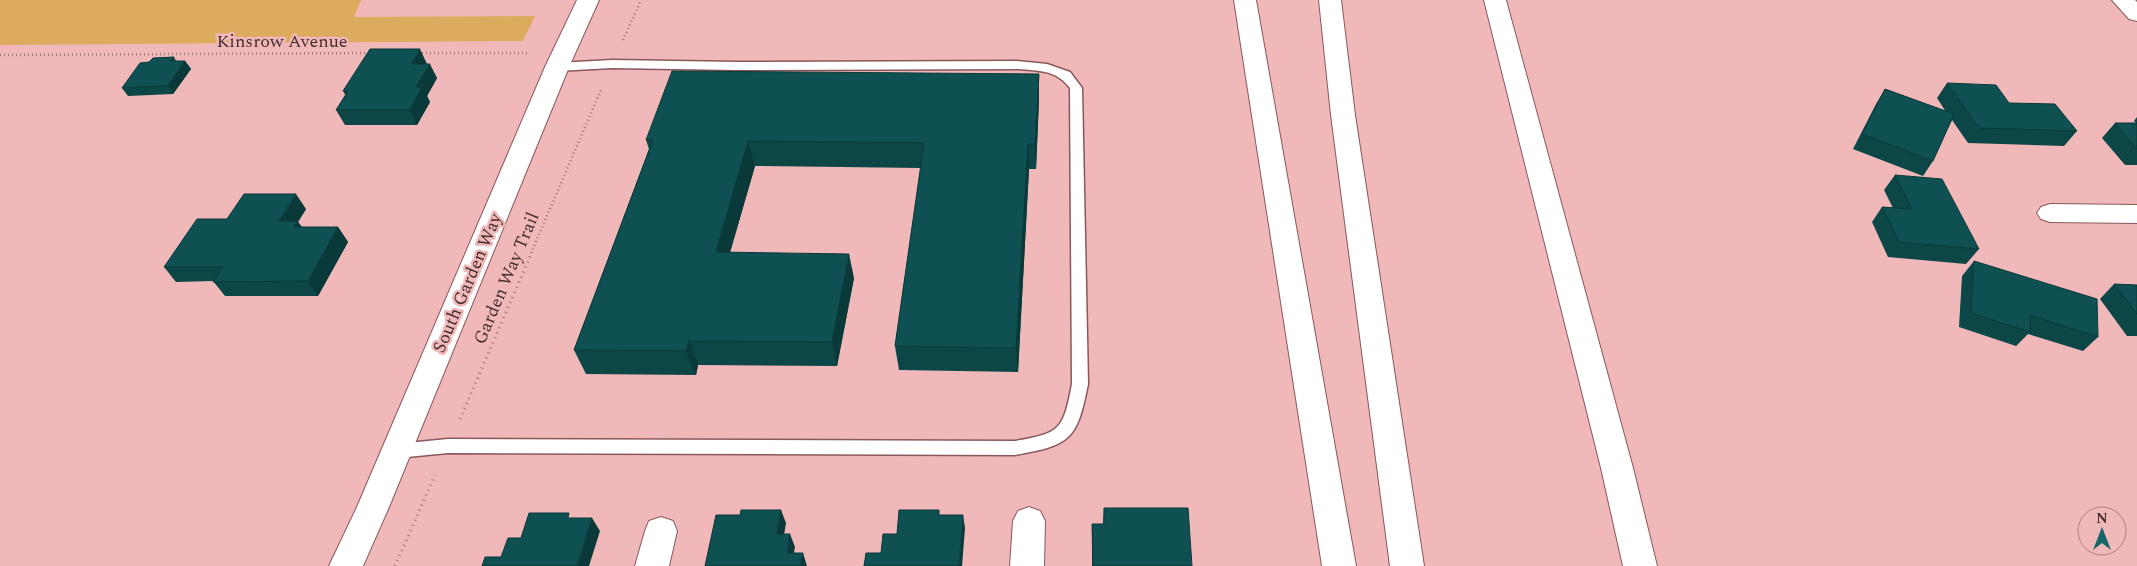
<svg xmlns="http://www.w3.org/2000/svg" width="2137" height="566" font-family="Spectral,serif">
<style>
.green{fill:#dcab5e}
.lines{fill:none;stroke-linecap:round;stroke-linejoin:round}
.service-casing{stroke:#8a585a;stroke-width:3}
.minor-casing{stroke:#8a585a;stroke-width:2}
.tertiary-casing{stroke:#8a585a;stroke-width:2}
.motorway-casing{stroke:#8a585a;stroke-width:2}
.path-far1{stroke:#9e7677;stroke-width:2.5;stroke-dasharray:1 3;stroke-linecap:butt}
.path{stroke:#9e7677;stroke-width:3;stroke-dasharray:1 4.5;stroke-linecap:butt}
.service{fill:#fff;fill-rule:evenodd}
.minor{fill:#fff;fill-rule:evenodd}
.tertiary{fill:#fff;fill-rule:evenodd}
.motorway{fill:#fff;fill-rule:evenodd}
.wall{fill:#0d4647}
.shaded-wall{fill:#0a3939}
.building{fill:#0f5152;stroke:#0a3939}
.labels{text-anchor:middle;stroke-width:5;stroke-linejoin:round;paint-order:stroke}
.street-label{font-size:18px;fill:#442e2e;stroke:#f0b8b9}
</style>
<rect width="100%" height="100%" fill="#f0b8b9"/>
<!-- green -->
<path class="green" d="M0 0H361L354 17 535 16 523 41 0 45Z"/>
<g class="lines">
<!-- service casing -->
<g class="service-casing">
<path id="service" d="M612 60 737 62 1017 61 1047 64 1070 72 1082 88 1088 384C1077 440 1071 445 1015 455L448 453 397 458 391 456 389 451 391 446 397 444 448 439 1015 441C1061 433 1063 430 1072 384L1070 88C1055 69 1039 71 1017 69L737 70 612 68 557 71 551 67 557 63Z"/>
</g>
<!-- minor casing -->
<g class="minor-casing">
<path id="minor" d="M2112 0H2135L2137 2V21L2129 19Z
M2050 204 2137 205V223L2050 222 2041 219 2037 213 2041 207Z
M1029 507 1040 511 1045 521 1044 566H1010L1013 521 1018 511Z
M661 517 673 521 677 531 669 566H635L645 531 649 521Z"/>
</g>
<!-- tertiary casing -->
<g class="tertiary-casing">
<path id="tertiary" d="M577 0H599L569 67 389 507 363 566H329L357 507 545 67Z"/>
</g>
<!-- motorway casing -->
<g class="motorway-casing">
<path id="motorway" d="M1234 0H1256L1356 566H1322Z
M1319 0H1341L1355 115 1424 566H1390L1331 115Z
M1484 0H1506L1633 468 1657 566H1623L1601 468Z"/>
</g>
<!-- path-far1 -->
<path class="path-far1" d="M623 40 641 0
M418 53H529
M0 55 372 53
M531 253 601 90"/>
<!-- path -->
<path class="path" d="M460 419 532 252
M395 566 435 475"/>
<!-- service -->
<use href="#service" class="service"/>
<!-- minor -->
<use href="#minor" class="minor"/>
<!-- tertiary -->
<use href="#tertiary" class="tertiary"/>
<!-- motorway -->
<use href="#motorway" class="motorway"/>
</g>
<!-- wall -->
<path class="wall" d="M174 57 176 61H185L191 69 173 94 128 96 122 88 149 62Z
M427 64 437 78 427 96 430 102 417 125H345L336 110 346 96 343 91Z
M1039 74V99L1036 169H1029L1018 372 899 370 895 346 921 168 755 166 730 252 854 278 837 366 698 365 696 375 586 374 574 350 649 149 646 140Z
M1947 83 2009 103 2077 131 2064 146 1968 143 1952 120 1933 161 1923 176 1853 149 1876 104 1885 89 1946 112 1937 98Z
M2137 117V165H2125L2102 138 2115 123H2136L2134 121Z
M1895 175 1979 249 1966 264 1888 257 1872 222 1882 207 1893 208 1884 190Z
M306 209 298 222 302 227H338L348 242 318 296H225L213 281 176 282 164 267 227 219Z
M1974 261 2098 337 2083 351 2028 334 2016 346 1959 327 1962 276Z
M2114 284 2137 285V336H2127L2100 299Z
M1104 508 1192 566H1092V524H1103Z"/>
<!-- shaded-wall -->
<path class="shaded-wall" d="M420 49 427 64H411Z
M185 61 191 69 173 94 168 86Z
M430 64 437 78 427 96 430 102 417 125 410 110 416 87Z
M1039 74V99L1036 169 1035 144Z
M748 141 755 166 723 277 716 252Z
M1028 144 1029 169 1018 372 1016 348Z
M296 194 306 209 298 222 308 236 279 221Z
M338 227 348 242 318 296 308 281Z
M849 254 854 278 837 366 832 342Z
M689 341 698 365 696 375 686 351Z
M781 510 786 523 782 547 777 534Z
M963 515 965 528 962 566H959Z
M592 518 600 531 589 566H577Z
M790 534 795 547 791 566 787 553Z
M803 553 807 566H800Z"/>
<!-- building -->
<path class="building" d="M370 49H420L411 64H430L416 87H422L410 110H336L348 91H343Z
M174 57 171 61H185L168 86 122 88 140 63 149 62 153 58Z
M672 71 1039 74 1035 144H1028L1016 348 895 346 924 143 748 141 716 252 849 254 832 342 689 341 686 351 574 350 653 140H646Z
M1947 83 1996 85 2009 103 2055 104 2077 131 1979 128Z
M1885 89 1954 114 1933 161 1862 134Z
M2115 123H2137V149Z
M1895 175 1942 179 1979 249 1899 242 1882 207 1912 209Z
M244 194H296L279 221H298L294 227H338L308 281 213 282 223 267H164L197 219H227Z
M1974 261 2097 299 2098 337 2030 315V332L1971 313Z
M2114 284 2137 285V314Z
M1104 508H1188L1192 566H1093L1092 524H1104Z
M741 510H781L777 534H790L787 553H803L800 566H705L716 515H740Z
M899 510H939V515H963L959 566H864L866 553H881L883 534H897Z
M529 513H569L568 518H592L577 566H482L485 557H501L508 538H521Z"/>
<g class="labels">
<!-- street labels -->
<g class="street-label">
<text x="282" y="47">Kinsrow Avenue</text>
<text transform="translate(506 278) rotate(-67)" y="6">Garden Way Trail</text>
<text transform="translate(467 283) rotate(-67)" y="6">South Garden Way</text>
</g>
</g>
<!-- north arrow -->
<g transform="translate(2102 531)"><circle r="24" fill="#f0b8b9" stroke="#ab8181"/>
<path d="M0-4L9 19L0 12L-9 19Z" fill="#176567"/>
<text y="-8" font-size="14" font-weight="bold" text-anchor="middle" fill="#442e2e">N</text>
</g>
</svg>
